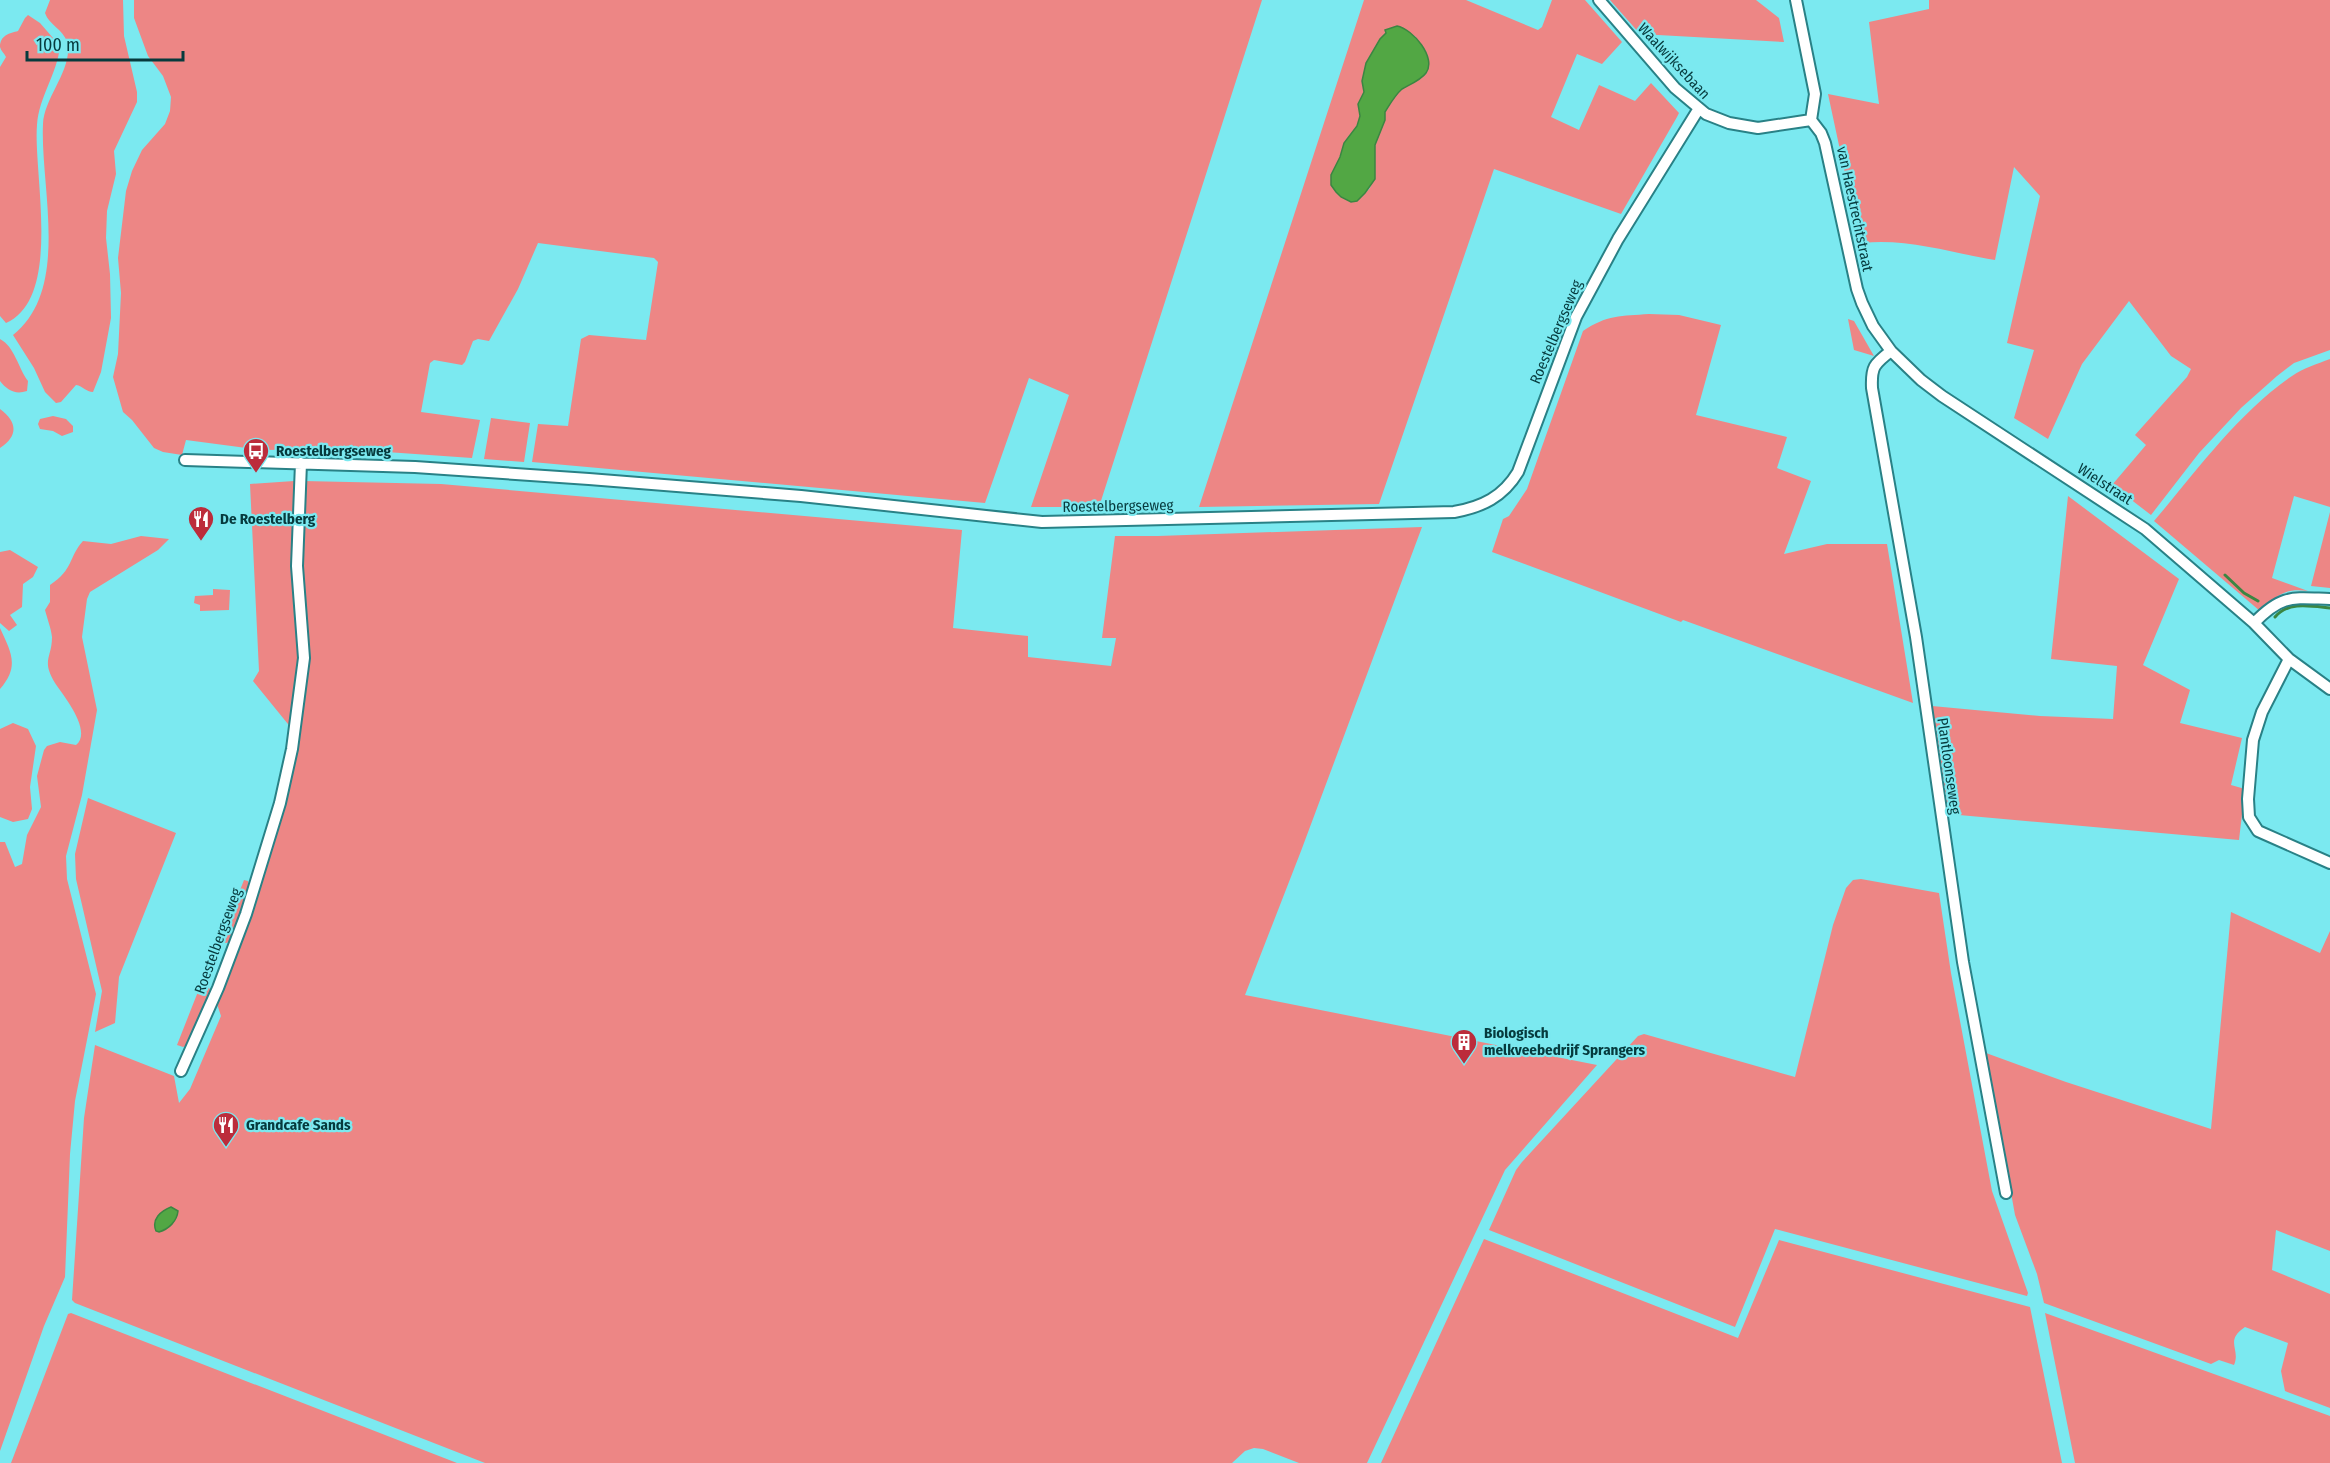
<svg xmlns="http://www.w3.org/2000/svg" width="2330" height="1463" font-family="'Fira Sans Condensed',sans-serif">
<style>
.green{fill:#ed8685;fill-rule:evenodd}
.water{fill:#52a744;stroke:#3b8642;stroke-width:1.5}
.lines{fill:none;stroke-linecap:round;stroke-linejoin:round}
.stream{stroke:#3b8642;stroke-width:3}
.minor-casing{stroke:#298186;stroke-width:14}
.minor{stroke:#fff;stroke-width:10}
.labels{text-anchor:middle;stroke-width:4.5;stroke-linejoin:round;paint-order:stroke}
.street-label{font-size:15px;fill:#063a3d;stroke:#7be9f0}
.poi-label{font-size:15px;font-weight:bold;fill:#063a3d;stroke:#7be9f0;text-anchor:start}
</style>
<rect width="100%" height="100%" fill="#7be9f0"/>
<!-- green -->
<path class="green" d="M50 0H123L124 36 137 92V102L114 151 116 174 107 211 106 238 110 274 111 318 101 372 93 392C86 392 83 386 76 385L61 402 56 403 45 392 34 368 13 335C71 289 40 187 43 124 44 97 74 68 67 42 63 29 49 25 45 13Z
M134 0H1262L1099 507H1031L1069 395 1029 378 985 503 532 462 538 424 568 426 581 339 589 335 646 340 658 262 654 258 538 243 518 289 489 341 478 339 473 341 465 362 462 365 434 360 430 363 421 412 480 420 472 458 344 449 261 450 186 440 182 455 163 452 154 448 132 420 123 412 113 377 118 354 121 293 118 258 126 191 132 171 142 150 165 124 170 111 171 97 163 76 148 56 134 18Z
M1364 0H1466L1538 30 1542 27 1552 0H1585L1622 42 1602 64 1577 54 1551 117 1579 130 1599 85 1635 101 1651 83 1679 113 1677 117 1621 214 1494 169 1379 504 1199 507ZM1386 33 1415 36 1426 55 1428 68 1426 74 1399 91 1384 112 1375 145V169L1370 188 1357 201 1339 161 1344 143 1357 126 1360 116 1358 104 1364 92 1362 81 1366 63 1380 39Z
M1610 0H1756L1779 18 1784 42 1640 34Z
M1929 0H2330V350L2294 363 2277 376 2241 408 2199 453 2151 515 2112 485 2146 445 2135 435 2187 377 2191 369 2171 356 2129 301 2082 364 2048 439 2014 418 2034 350 2007 343 2040 196 2014 167 1995 260C1953 253 1906 238 1863 243L1849 192 1828 94 1879 104 1869 22 1929 9Z
M28 15 40 23 60 46C57 75 39 96 37 125 33 173 63 298 6 323L0 316V67L6 57C4 53 1 51 0 47 0 35 10 33 18 31L25 18Z
M1649 314 1679 315 1721 325 1696 415 1787 437 1777 468 1811 481 1784 554 1827 544H1887L1913 703 1683 620 1681 622 1492 552 1503 519 1509 516 1527 489 1583 331C1606 315 1622 316 1649 314Z
M1848 319 1854 321 1874 356 1854 350Z
M0 339C15 347 18 368 28 381L27 391C15 395 7 390 0 381Z
M2330 359V507L2294 496 2272 578 2308 591C2284 588 2278 595 2260 611L2154 521C2196 472 2237 414 2292 376 2303 368 2317 364 2330 359Z
M0 409C18 422 18 436 0 448Z
M53 416 66 419 73 426V432L62 436 53 431 40 429 38 424 40 419Z
M491 418 530 423 524 462 484 459Z
M294 481 291 574 299 655 292 729 253 681 259 671 250 484Z
M303 481 441 484 962 530 953 628 1028 636V657L1111 666 1116 638H1102L1115 536H1158L1422 527 1301 851 1245 995 1597 1065 1505 1170 1367 1463H1299L1263 1449 1254 1448 1245 1451 1232 1463H485L75 1303 72 1300 84 1118 95 1045 174 1076 179 1103 190 1089 221 1016 217 1004 275 835 291 782 299 744 307 665 301 575Z
M2068 496 2179 579 2143 665 2190 690 2180 723 2242 738 2231 785 2245 789 2239 840 1948 814 1932 706 2040 716 2113 719 2117 666 2051 659Z
M2330 512V588L2311 586Z
M141 536 169 539 158 550 90 592 87 599 82 637 97 710 82 795 66 856 67 879 96 994 75 1101 70 1154 65 1277 44 1326 0 1451V842H5L15 867 22 864 27 835 41 807 37 776 44 750 47 746 60 742 76 745C93 731 63 695 55 683 41 660 52 658 52 637 51 628 47 618 45 610L50 602V585C74 569 68 558 83 541L111 544Z
M10 550 38 567 33 577 23 584 22 607 10 615 17 625 9 631 0 623V552Z
M213 589 230 590 229 610 200 611V605L194 603 195 596 213 595Z
M0 628C11 652 20 666 0 689Z
M13 723 28 729 36 746 30 787 32 809 28 819 13 822 0 817V729Z
M88 798 176 833 119 977 115 1023 95 1032 102 991 76 879 75 854Z
M1861 879 1939 893 1951 973 1992 1191 2028 1293 2027 1296 1775 1229 1735 1327 1489 1230 1516 1170 1522 1162 1638 1036 1644 1034 1795 1077 1833 925 1846 888 1853 880Z
M244 880 248 881 249 888 232 941 226 943 220 941Z
M2231 912 2320 953 2330 931V1251L2276 1230 2272 1270 2330 1294V1408L2285 1391 2281 1371 2288 1343 2245 1327C2224 1341 2241 1349 2234 1365L2219 1360 2211 1364 2044 1303 2037 1274 2015 1215 1986 1053 2066 1082 2211 1129Z
M201 984 209 988 212 992 188 1045 183 1047 177 1045Z
M1484 1239 1738 1338 1779 1240 2030 1307 2062 1463H1381Z
M71 1313 457 1463H11L68 1314Z
M2045 1313 2330 1416V1463H2075Z"/>
<!-- water -->
<path class="water" d="M1397 26C1413 29 1437 58 1426 73 1421 80 1409 85 1402 89 1395 95 1390 104 1385 112V120L1375 145V179L1365 193 1357 201 1351 202 1341 197 1336 192 1331 185V175L1340 157 1344 143 1357 126 1360 116 1358 104 1364 92 1362 81 1366 63 1380 39 1386 33 1385 30Z
M171 1207 178 1211C177 1221 169 1229 159 1232L156 1231C151 1219 161 1211 171 1207Z"/>
<g class="lines">
<!-- stream -->
<path class="stream" d="M2225 575 2244 593 2258 601
M2275 617C2288 601 2311 606 2330 608"/>
<!-- minor casing -->
<g class="minor-casing">
<path id="minor" d="M1599 0 1675 88 1706 114 1729 123 1758 128 1811 120
M1796 0 1815 94 1811 120 1821 133 1825 143 1857 289 1862 303 1873 326 1891 351 1921 380 1942 396 2145 529 2254 623 2289 659 2330 689
M1891 351C1874 364 1871 367 1872 388L1916 637 1963 962 2006 1193
M185 460 415 467 589 479 801 496 1042 522 1454 512C1482 507 1503 497 1518 472L1576 317 1618 239 1698 110
M2254 623C2282 594 2292 598 2330 599
M2289 659 2262 712 2253 740 2248 799 2249 817 2258 831 2330 863
M181 1071 218 988 246 914 280 803 292 749 304 658 297 566 301 463"/>
</g>
<!-- minor -->
<use href="#minor" class="minor"/>
</g>
<!-- icons -->
<defs>
<g id="bus-pin" transform="scale(1.35)"><path d="M0 17L-7.5 6A9.5 9.5 0 1 1 7.5 6Z" fill="#bc2c3b" stroke="#7be9f0"/><path d="M-5-6H5V4H4V6H2V4H-2V6H-4V4H-5ZM-3.5-4V0h7V-4ZM-3.5 1.2v1.5H-2V1.2ZM2 1.2v1.5H3.5V1.2Z" fill="#fff"/></g>
<g id="restaurant-pin" transform="scale(1.35)"><path d="M0 17L-7.5 6A9.5 9.5 0 1 1 7.5 6Z" fill="#bc2c3b" stroke="#7be9f0"/><path d="M-5-6h1v4h1v-4h1v4h1v-4h1v5L-1.5 .5V6h-2V.5L-5-1ZM5-6V6H3V1.5H1.5Q1.5-4 5-6Z" fill="#fff"/></g>
<g id="building-pin" transform="scale(1.35)"><path d="M0 17L-7.5 6A9.5 9.5 0 1 1 7.5 6Z" fill="#bc2c3b" stroke="#7be9f0"/><path d="M-4-6H4V6H1V3H-1V6H-4ZM-2.5-4.3h1.7v1.8h-1.7ZM.8-4.3h1.7v1.8H.8ZM-2.5-1h1.7V.8h-1.7ZM.8-1h1.7V.8H.8Z" fill="#fff"/></g>
</defs>
<g fill-rule="evenodd">
<use href="#bus-pin" x="256" y="451"/>
<use href="#restaurant-pin" x="201" y="519"/>
<use href="#building-pin" x="1464" y="1042"/>
<use href="#restaurant-pin" x="226" y="1125"/>
</g>
<g class="labels">
<!-- street labels -->
<g class="street-label">
<text transform="translate(1674 61) rotate(47)" y="5">Waalwijksebaan</text>
<text transform="translate(1855 209) rotate(78)" y="5">van Haestrechtstraat</text>
<text transform="translate(1556 332) rotate(-67)" y="5">Roestelbergseweg</text>
<text transform="translate(2105 484) rotate(33)" y="5">Wielstraat</text>
<text transform="translate(1118 506) rotate(-1)" y="5">Roestelbergseweg</text>
<text transform="translate(1949 766) rotate(82)" y="5">Plantloonseweg</text>
<text transform="translate(218 941) rotate(-70)" y="5">Roestelbergseweg</text>
</g>
<!-- poi labels -->
<g class="poi-label">
<text x="276" y="456">Roestelbergseweg</text>
<text x="220" y="524">De Roestelberg</text>
<text x="1484" y="1038">Biologisch<tspan x="1484" dy="17">melkveebedrijf Sprangers</tspan></text>
<text x="246" y="1130">Grandcafe Sands</text>
</g>
</g>
<!-- scale -->
<path d="M27 51v9h156v-9" fill="none" stroke="#063a3d" stroke-width="3"/>
<text x="36" y="51" font-size="18" fill="#063a3d" stroke="#7be9f0" stroke-width="4.5" paint-order="stroke">100 m</text>
</svg>
